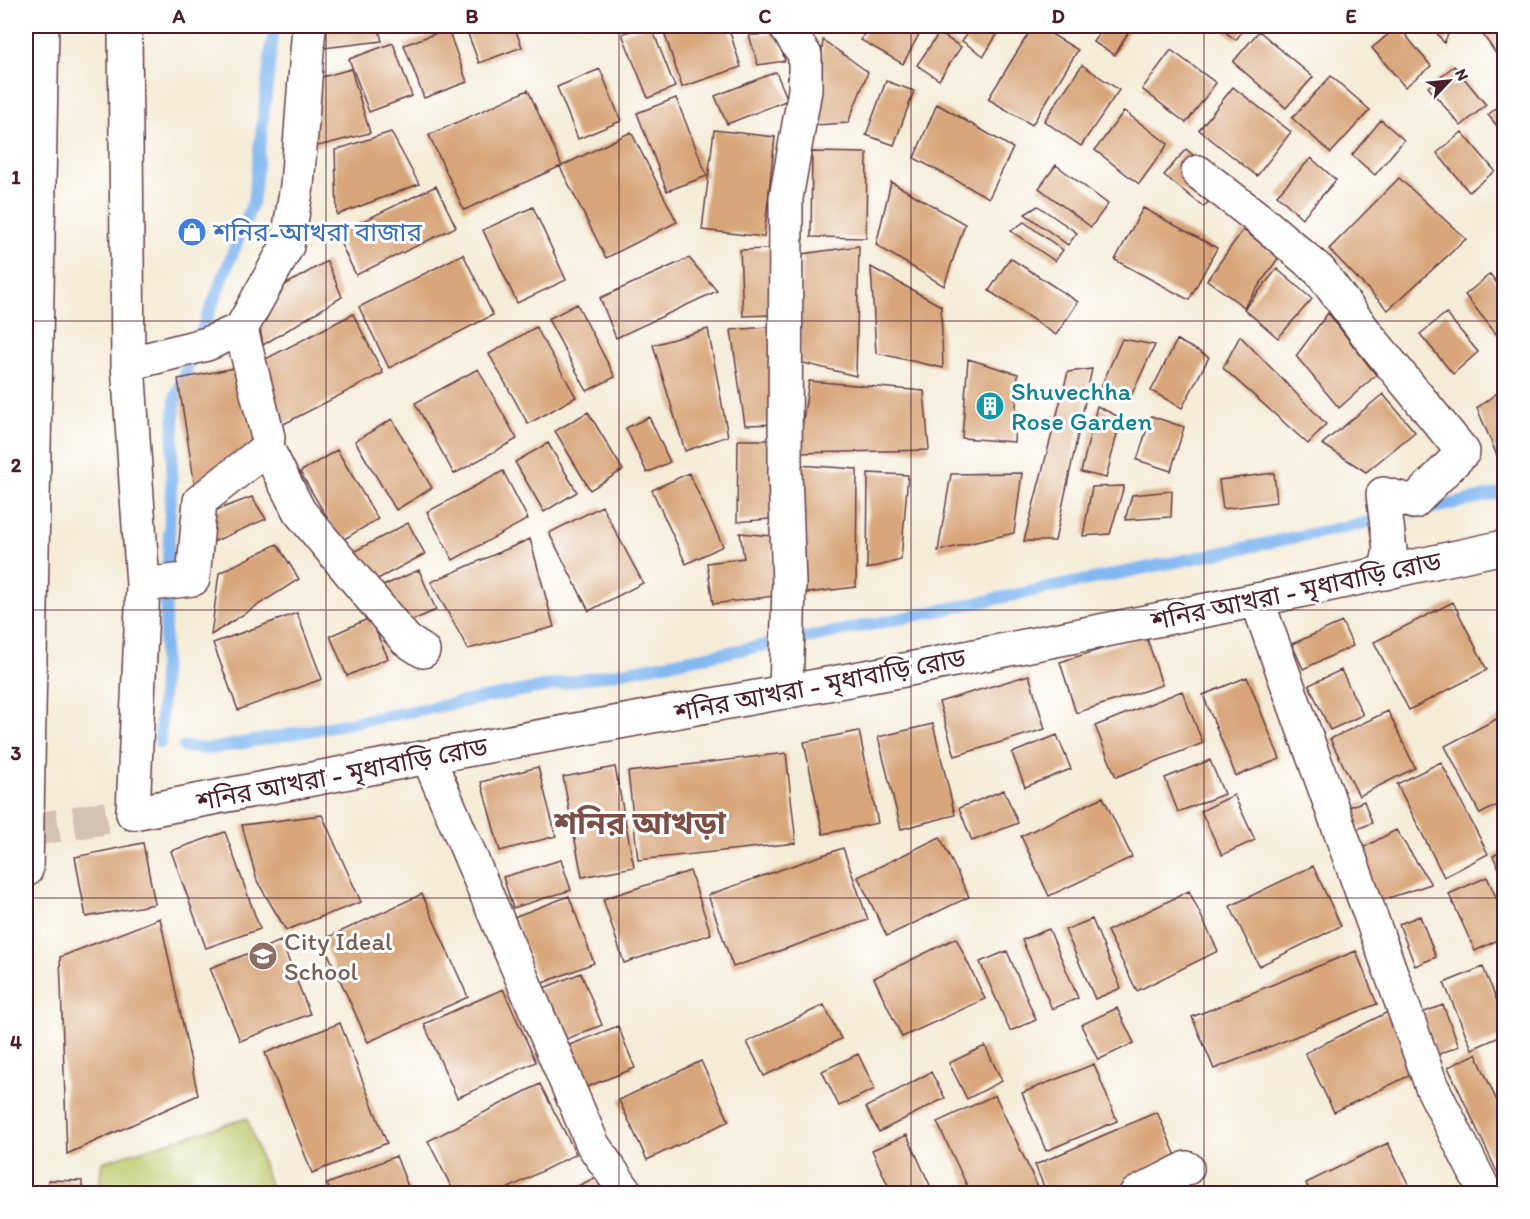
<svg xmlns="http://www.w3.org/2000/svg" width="1530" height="1219" font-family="Itim,'Noto Sans Bengali',sans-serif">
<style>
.green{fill:#bcc86a;stroke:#83744a;stroke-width:1.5}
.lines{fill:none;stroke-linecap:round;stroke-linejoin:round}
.stream{stroke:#82b7f0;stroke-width:12}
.building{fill:#d7a579}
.major-tunnel{stroke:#d3c3b5;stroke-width:33;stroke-dasharray:33 16;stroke-linecap:butt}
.minor-casing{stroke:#643e45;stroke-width:36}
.major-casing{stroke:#643e45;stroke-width:36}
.highway-casing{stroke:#643e45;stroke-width:36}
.minor{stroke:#fff;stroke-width:33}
.major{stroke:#fff;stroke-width:33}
.highway{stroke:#fff;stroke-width:33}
.grid{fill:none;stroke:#4a1f2b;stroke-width:1.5;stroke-opacity:0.55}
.labels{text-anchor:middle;stroke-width:6;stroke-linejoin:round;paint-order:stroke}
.shop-label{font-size:26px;fill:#366cbe;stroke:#fff;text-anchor:start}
.culture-label{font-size:26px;fill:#0d838f;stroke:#fff;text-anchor:start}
.street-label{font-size:26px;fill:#4a1f2b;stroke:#fff}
.education-label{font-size:26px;fill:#785e54;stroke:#fff;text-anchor:start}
.district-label{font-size:32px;font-weight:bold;fill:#7b4e46;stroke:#fff}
.neatline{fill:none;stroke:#4a1f2b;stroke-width:2}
.grid-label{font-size:20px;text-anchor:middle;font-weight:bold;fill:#4a1f2b}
</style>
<rect width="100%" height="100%" fill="#fff"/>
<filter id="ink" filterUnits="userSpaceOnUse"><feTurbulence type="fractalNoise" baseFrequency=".0167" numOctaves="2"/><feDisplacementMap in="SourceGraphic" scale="12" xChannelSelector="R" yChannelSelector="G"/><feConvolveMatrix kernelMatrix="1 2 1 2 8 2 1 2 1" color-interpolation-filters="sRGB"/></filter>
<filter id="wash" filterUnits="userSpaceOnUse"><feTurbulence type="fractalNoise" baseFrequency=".008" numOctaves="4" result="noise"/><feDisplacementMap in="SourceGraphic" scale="24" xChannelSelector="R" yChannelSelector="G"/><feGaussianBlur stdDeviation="1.35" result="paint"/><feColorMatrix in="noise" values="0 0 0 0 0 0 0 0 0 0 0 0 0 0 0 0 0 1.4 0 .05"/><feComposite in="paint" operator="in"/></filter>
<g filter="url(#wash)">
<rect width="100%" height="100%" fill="#f5ecd8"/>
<!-- green -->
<path class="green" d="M247 1118 273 1193H98L102 1162Z"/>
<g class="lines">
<!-- stream -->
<path class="stream" d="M1416 512 1504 492
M160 743 175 398 253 202 274 26
M184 747 211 749 815 636 1384 519"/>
</g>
<g id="blocks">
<!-- building -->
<path class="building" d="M316 26H378L382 41 315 49Z
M465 26H514L522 47 479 63Z
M644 26H651L675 87 648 98 622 34Z
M662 26H728L741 67 682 87Z
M868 26H920L923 27 903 64 861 40Z
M972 26H1002L984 56 962 41Z
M1033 26H1038L1078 50 1032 125 988 99Z
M1103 26H1132L1115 55 1093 42Z
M1217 26H1246L1236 40Z
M1398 26 1431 66 1405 87 1372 48Z
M1432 26H1452L1444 43Z
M1477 26H1504V65Z
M448 29 467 82 424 98 404 45Z
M1259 31 1313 77 1286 108 1233 62Z
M939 33 961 47 939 80 917 65Z
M777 34 785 61 758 65 749 35Z
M823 40 868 72 848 123 814 125Z
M393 43 412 96 369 112 349 59Z
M1171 50 1216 83 1186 123 1142 89Z
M1082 65 1119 90 1081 146 1044 121Z
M1454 66 1486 105 1461 126 1428 87Z
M351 69 370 133 310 148 308 81Z
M600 69 621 121 578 139 557 87Z
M776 72 788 100 727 124 715 96Z
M1331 76 1370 110 1331 153 1292 118Z
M886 81 914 91 894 145 866 135Z
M1233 87 1291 132 1257 176 1199 130Z
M528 90 562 166 631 132 677 222 606 258 560 167 561 166 464 210 429 135Z
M676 98 707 176 667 191 637 113Z
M1504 101V134L1488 115Z
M937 104 1013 148 989 198 914 158Z
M1124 111 1168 144 1139 184 1095 150Z
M1381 120 1404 140 1375 175 1352 155Z
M714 130 775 137 764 237 702 230Z
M391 132 419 184 337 215 335 150Z
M1462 132 1495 171 1469 192 1437 153Z
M1186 149 1224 182 1204 207 1164 175Z
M812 152 867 153 866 238 811 237Z
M1311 158 1336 180 1302 218 1277 195Z
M1056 165 1108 204 1091 227 1039 188Z
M1399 178 1466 239 1388 310 1329 249Z
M891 182 965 224 944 286 876 245Z
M436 186 456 227 356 275 336 234Z
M1038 206 1077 233 1068 245 1025 214Z
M533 207 566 280 517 303 483 230Z
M1143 208 1217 248 1189 300 1115 260Z
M1024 222 1063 250 1055 261 1011 231Z
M1243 230 1279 257 1244 307 1207 280Z
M859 246 856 376 799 362 802 254Z
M769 249 772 315 743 316 740 250Z
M463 254 493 315 389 368 359 307Z
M689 258 717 291 616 338 600 298Z
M1010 258 1078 302 1056 335 989 291Z
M327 261 342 297 263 345 255 302Z
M871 267 941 306 943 368 876 353Z
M1277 269 1312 299 1278 338 1244 309Z
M1490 274 1504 292V329L1497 335 1465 295Z
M577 304 615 377 587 391 548 319Z
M1328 313 1376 375 1339 408 1296 356Z
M1446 313 1478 352 1453 374 1420 334Z
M353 314 383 373 278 427 248 368Z
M779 326 780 424 745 425 731 330Z
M536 327 576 397 528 424 489 354Z
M708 329 728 436 685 451 653 345Z
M1240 336 1326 424 1308 444 1223 368Z
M1122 339 1155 345 1129 400 1100 389Z
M1177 340 1209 357 1182 408 1151 391Z
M968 359 1018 374 1014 442 962 438Z
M240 367 257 446 196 493 178 379Z
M478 369 517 439 454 474 415 403Z
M1092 369 1055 541H1024L1068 372Z
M809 381 924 391 929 450 798 453Z
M1504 388V464L1501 465 1477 408Z
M1383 394 1415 432 1366 472 1322 444Z
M1097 406 1121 418 1106 478 1081 472Z
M588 412 623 470 590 490 555 431Z
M1151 416 1184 427 1171 471 1137 460Z
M649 417 670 462 647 473 626 428Z
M392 419 432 488 396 510 355 441Z
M738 440H774L779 518 737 522Z
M548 443 577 492 544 512 515 462Z
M337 450 378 519 341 541 300 472Z
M798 465 857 469 856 587 799 594Z
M503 471 528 519 453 560 427 512Z
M689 473 723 546 686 564 652 490Z
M868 473 908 475 901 560 867 569Z
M1022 473 1014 533 938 551 951 474Z
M1274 473 1277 502 1223 509 1219 480Z
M1124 486 1110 534 1083 536 1092 487Z
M1172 491 1171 517 1125 520 1132 495Z
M252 497 266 519 213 542 206 514Z
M602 506 643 583 589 611 549 533Z
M408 523 425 554 372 582 355 551Z
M740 533 772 536 774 596 713 604 707 563 744 558Z
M530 539 554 627 468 649 431 582Z
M277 544 299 579 211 635 219 573Z
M419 570 436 610 395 628 378 588Z
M1453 602 1487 670 1409 710 1374 642Z
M297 613 322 679 238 710 213 643Z
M370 618 388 658 347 676 330 636Z
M1342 622 1353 646 1303 669 1292 644Z
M1146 635 1162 685 1076 713 1060 662Z
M1341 670 1363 715 1330 730 1309 685Z
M1029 675 1045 729 955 756 939 702Z
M1247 677 1280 759 1236 776 1203 695Z
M1182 691 1203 743 1116 777 1095 726Z
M1388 711 1415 768 1359 796 1330 739Z
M1504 715V802L1480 814 1445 746Z
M933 724 955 815 901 829 878 737Z
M859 731 878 823 823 834 804 742Z
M1057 735 1071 769 1025 787 1012 753Z
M786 753 796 843 638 860 628 772Z
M1210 760 1224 794 1178 812 1165 778Z
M1441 762 1488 854 1444 877 1397 784Z
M538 767 556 836 500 851 481 782Z
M615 767 634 867 582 877 563 777Z
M1004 790 1018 823 972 841 959 808Z
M1234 795 1255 840 1222 855 1201 811Z
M1103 797 1132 857 1049 896 1021 836Z
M1364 801 1372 823 1331 840 1323 818Z
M322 815 361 902 286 930 257 881 242 825Z
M1396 830 1431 884 1361 907 1342 859Z
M225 832 260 929 206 948 171 851Z
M940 837 969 897 887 936 858 877Z
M143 843 155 904 86 917 75 857Z
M843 848 868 920 733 967 708 895Z
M1504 850V879L1493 856Z
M561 860 571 890 513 908 503 877Z
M1313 866 1341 926 1259 966 1230 906Z
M690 871 711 934 624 963 603 899Z
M1487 877 1504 915V937L1475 951 1449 894Z
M1189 891 1218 951 1137 991 1107 931Z
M422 894 468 997 368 1042 322 940Z
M569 896 594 963 540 984 514 917Z
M1420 916 1436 957 1415 966 1399 924Z
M160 918 198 1095 67 1154 60 957Z
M1092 919 1121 988 1095 999 1065 930Z
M1049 929 1078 998 1052 1009 1022 940Z
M956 938 985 999 902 1037 874 978Z
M281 941 310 1014 240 1041 210 968Z
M1007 951 1036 1020 1010 1031 980 962Z
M1356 951 1377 1004 1214 1069 1192 1017Z
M1483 967 1504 1018V1035L1472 1049 1444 983Z
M581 973 602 1025 559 1042 539 990Z
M503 989 536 1062 457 1098 424 1024Z
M824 1005 841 1039 764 1076 747 1042Z
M1443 1005 1459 1046 1437 1055 1422 1013Z
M1117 1008 1134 1043 1098 1060 1081 1025Z
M1388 1012 1417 1072 1334 1112 1305 1053Z
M340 1023 387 1143 312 1173 265 1053Z
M618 1026 635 1068 574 1092 557 1050Z
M985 1046 1002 1081 967 1099 949 1063Z
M858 1054 875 1089 839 1106 822 1071Z
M1476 1054 1504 1117V1171L1498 1174 1448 1067Z
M701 1061 729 1121 647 1160 619 1100Z
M1094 1064 1117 1121 1046 1151 1022 1093Z
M931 1072 945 1098 879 1132 866 1107Z
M540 1084 576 1154 497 1194H455L428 1141Z
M995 1095 1041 1194H971L937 1122Z
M1157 1112 1183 1172 1134 1194H1047L1035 1165Z
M907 1135 934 1194H892L872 1150Z
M1388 1143 1413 1194H1311L1306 1183Z
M396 1156 411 1194H331L327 1184Z
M596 1177 604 1194H562Z
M48 1180 82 1181V1194H47Z"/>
</g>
</g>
<g filter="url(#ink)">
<use href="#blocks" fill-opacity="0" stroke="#643e45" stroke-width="1.5"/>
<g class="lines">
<!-- major-tunnel -->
<path class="major-tunnel" d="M26 831 133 813"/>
<!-- minor casing -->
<g class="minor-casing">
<path id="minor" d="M125 26 128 364 207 344 241 329 287 246 297 186 309 26
M785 26 805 55V90L786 198 785 473 789 584 786 692
M1198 172 1260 220 1320 271 1369 337 1463 452 1414 502 1383 494 1390 550 1385 573
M128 364 143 585 133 813
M267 448 299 511 406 640 423 651
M143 585 193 579 200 501 267 448 268 437 241 329
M1257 600 1432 1087 1486 1194
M428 757 593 1145 627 1194
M1136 1194 1187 1168"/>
</g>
<!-- major casing -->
<g class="major-casing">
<path id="major" d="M133 813 428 757 904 670 1257 600 1504 547"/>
</g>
<!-- highway casing -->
<g class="highway-casing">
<path id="highway" d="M26 870 42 26"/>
</g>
<!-- minor -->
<use href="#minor" class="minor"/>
<!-- major -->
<use href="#major" class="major"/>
<!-- highway -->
<use href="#highway" class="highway"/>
</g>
</g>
<!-- grid -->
<path class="grid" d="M326 26V1194M619 26V1194M911 26V1194M1204 26V1194M26 321H1504M26 610H1504M26 898H1504"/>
<!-- icons -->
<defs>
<g id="shop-disc" transform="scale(1.5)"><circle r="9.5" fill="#3f7fe0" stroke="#fff"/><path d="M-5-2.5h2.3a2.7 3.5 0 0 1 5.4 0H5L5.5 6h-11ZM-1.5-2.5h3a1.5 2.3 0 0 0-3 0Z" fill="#fff"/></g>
<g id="building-disc" transform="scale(1.5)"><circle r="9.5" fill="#0f9aa8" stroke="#fff"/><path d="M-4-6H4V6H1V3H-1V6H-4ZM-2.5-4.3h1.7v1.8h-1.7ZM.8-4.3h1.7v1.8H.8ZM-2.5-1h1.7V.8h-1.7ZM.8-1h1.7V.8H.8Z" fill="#fff"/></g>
<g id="school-disc" transform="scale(1.5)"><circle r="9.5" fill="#8d6e63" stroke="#fff"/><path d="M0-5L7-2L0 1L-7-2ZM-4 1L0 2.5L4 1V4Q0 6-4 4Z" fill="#fff"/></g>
</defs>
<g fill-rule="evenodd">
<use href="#shop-disc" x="192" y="232"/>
<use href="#building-disc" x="990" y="406"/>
<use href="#school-disc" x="263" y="956"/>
</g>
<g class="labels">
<!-- shop labels -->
<g class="shop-label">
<text x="213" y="241">শনির-আখরা বাজার</text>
</g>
<!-- culture labels -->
<g class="culture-label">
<text x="1011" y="400">Shuvechha<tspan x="1011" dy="30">Rose Garden</tspan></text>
</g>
<!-- street labels -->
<g class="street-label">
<text transform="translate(1296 591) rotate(-12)" y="9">শনির আখরা - মৃধাবাড়ি রোড</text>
<text transform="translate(820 685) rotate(-11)" y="9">শনির আখরা - মৃধাবাড়ি রোড</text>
<text transform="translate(342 774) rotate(-11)" y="9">শনির আখরা - মৃধাবাড়ি রোড</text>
</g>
<!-- education labels -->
<g class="education-label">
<text x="284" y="950">City Ideal<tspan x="284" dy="30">School</tspan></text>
</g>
<!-- district labels -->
<g class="district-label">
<text x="640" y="834">শনির আখড়া</text>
</g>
</g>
<!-- margin -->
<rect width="1530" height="1219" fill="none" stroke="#fff" stroke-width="66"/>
<!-- north arrow -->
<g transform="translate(1449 81) rotate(64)" stroke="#ffffff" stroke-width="4.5" paint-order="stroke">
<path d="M0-4.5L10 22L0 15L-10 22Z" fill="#4a1f2b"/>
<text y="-9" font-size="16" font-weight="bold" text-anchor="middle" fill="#4a1f2b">N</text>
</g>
<rect x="33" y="33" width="1464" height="1153" class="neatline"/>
<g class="grid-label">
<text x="179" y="23">A</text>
<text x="472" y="23">B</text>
<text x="765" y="23">C</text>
<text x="1058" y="23">D</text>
<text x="1351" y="23">E</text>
<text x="16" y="184">1</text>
<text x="16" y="472">2</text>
<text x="16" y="760">3</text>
<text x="16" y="1049">4</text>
</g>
</svg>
